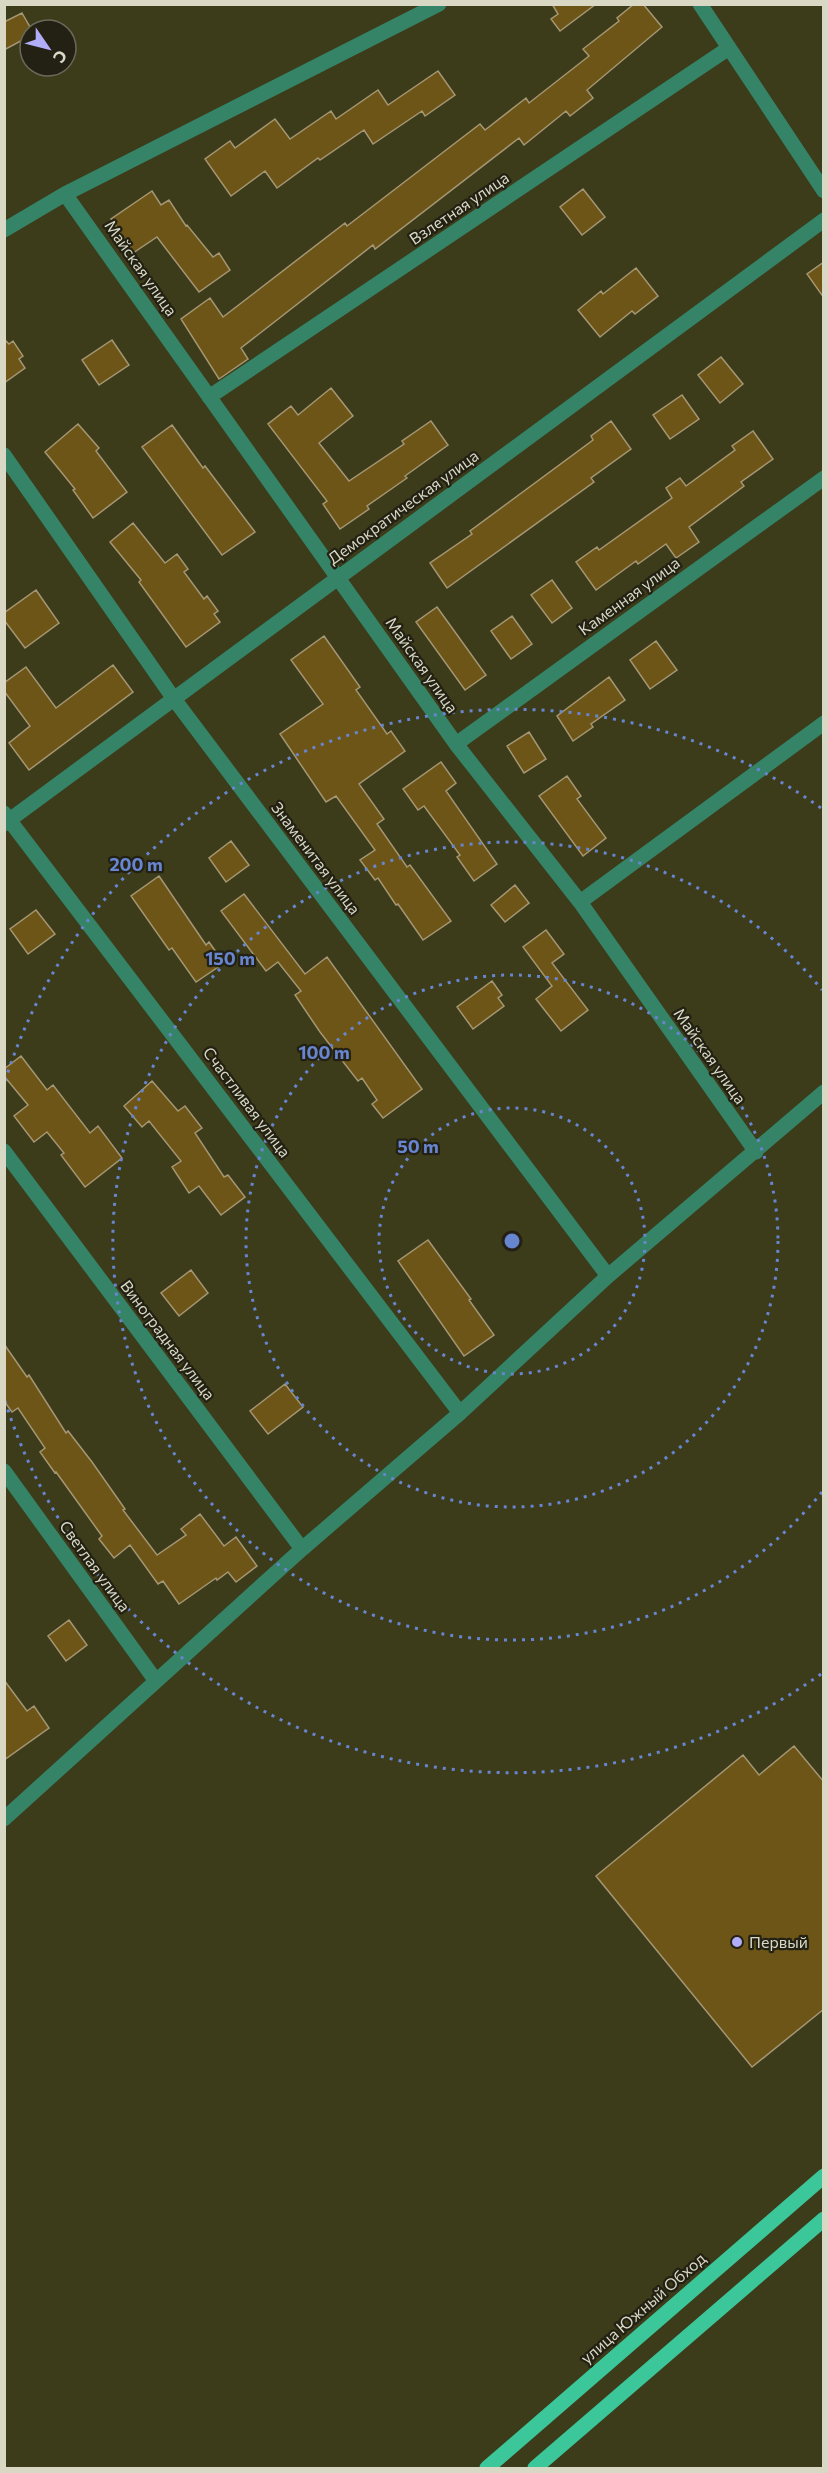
<svg xmlns="http://www.w3.org/2000/svg" width="828" height="2473" font-family="Commissioner,sans-serif">
<style>
.building{fill:#6d5517;stroke:#a59674;stroke-width:1.5}
.lines{fill:none;stroke-linecap:round;stroke-linejoin:round}
.minor{stroke:#358468;stroke-width:15}
.major{stroke:#3cc79a;stroke-width:15}
.ring{fill:none;stroke:#6885d0;stroke-width:3;stroke-dasharray:3 6}
.poi-dot{fill:#b2adf9;stroke:#222113;stroke-width:2}
.labels{text-anchor:middle;stroke-width:4.5;stroke-linejoin:round;paint-order:stroke}
.street-label{font-size:16px;fill:#d8d8c5;stroke:#222113}
.poi-label{font-size:16px;fill:#d8d8c5;stroke:#222113;text-anchor:start}
.centre{fill:#6885d0;stroke:#222113;stroke-width:3}
.ring-label{font-size:18px;text-anchor:middle;font-weight:bold;fill:#6885d0;stroke:#222113;stroke-width:4.5;stroke-linejoin:round;paint-order:stroke}
</style>
<rect width="100%" height="100%" fill="#3c3b1a"/>
<!-- building -->
<path class="building" d="M552 4H596L560 31 551 19 558 14Z
M634 4H643L662 27 587 90 593 98 570 116 566 111 524 145 519 138 375 249 373 245 241 348 248 359 219 379 181 319 210 298 223 317 345 223 347 226 480 124 485 130 526 98 529 103 589 56 583 49 619 21 617 18Z
M22 13 30 27V36L4 50V22Z
M438 71 455 95 425 116 422 111 373 144 364 130 320 160 318 158 277 188 265 171 231 196 205 159 230 141 235 148 275 119 290 139 331 111 336 119 378 90 388 105Z
M583 189 605 217 582 235 560 207Z
M152 191 161 205 169 200 186 226 187 225 213 257 219 253 230 270 199 292 157 237 133 253 111 219Z
M824 262V298L807 274Z
M636 268 658 296 635 314 632 311 600 337 578 310 601 291 603 294Z
M4 339 9 344 13 341 23 356 19 359 25 368 4 383Z
M112 340 129 365 99 385 82 360Z
M721 357 743 384 720 403 698 375Z
M331 388 353 416 319 443 349 481 404 444 402 441 431 421 448 445 405 476 407 478 367 506 369 509 340 529 323 504 327 501 268 424 291 406 298 415Z
M682 395 699 419 670 439 653 415Z
M611 421 631 449 591 478 594 482 447 588 430 563 472 534 470 531 593 440 591 436Z
M78 424 99 448 96 451 127 492 93 518 73 490 75 489 45 452Z
M172 425 203 468 205 466 255 532 222 555 142 447Z
M753 431 773 459 741 482 744 486 689 527 699 542 676 558 666 544 638 564 636 561 596 590 576 562 597 547 599 550 672 498 666 488 680 478 686 486 735 450 732 446Z
M133 523 165 563 177 554 188 569 184 572 204 599 207 596 218 611 214 614 220 622 186 647 139 582 141 580 110 542Z
M552 580 572 608 552 623 531 595Z
M36 590 59 623 25 648 4 620V613Z
M437 607 486 675 465 690 416 622Z
M512 616 532 644 511 659 491 631Z
M324 636 360 687 356 690 387 734 391 731 405 751 359 784 384 819 377 824 407 867 410 865 451 921 423 940 398 904 396 905 378 878 375 880 360 860 375 850 336 796 326 802 280 734 323 704 291 660Z
M656 641 677 670 650 689 630 660Z
M113 665 133 692 29 770 9 743 30 726 4 691V683L26 667 56 708Z
M609 677 625 700 591 724 593 727 573 741 557 716Z
M529 732 546 759 524 773 507 746Z
M441 762 456 783 446 791 497 864 474 881 457 857 460 855 424 806 418 810 403 789Z
M567 776 581 796 577 799 606 838 583 856 539 796Z
M231 841 249 865 226 882 209 858Z
M159 876 206 945 209 942 224 963 196 982 172 948 169 950 131 896Z
M515 885 529 903 505 922 491 905Z
M244 894 305 974 327 957 422 1089 383 1118 372 1104 377 1100 362 1078 358 1081 320 1032 295 995 301 991 278 962 266 971 221 911Z
M36 910 55 934 28 954 10 929Z
M546 930 564 954 552 963 588 1010 561 1031 536 999 552 986 523 947Z
M492 981 502 995 498 998 504 1006 473 1029 457 1007Z
M21 1056 47 1090 53 1085 90 1133 98 1126 122 1158 85 1187 61 1155 64 1153 47 1132 34 1142 14 1116 28 1105 4 1076V1069Z
M152 1081 178 1111 185 1106 202 1128 195 1133 224 1177 228 1175 245 1197 221 1215 199 1186 189 1193 172 1167 181 1161 149 1121 142 1127 124 1106Z
M428 1240 471 1299 469 1300 494 1335 464 1356 398 1261Z
M191 1270 208 1293 179 1316 161 1293Z
M4 1344 27 1377 29 1375 66 1433 68 1431 92 1462 125 1509 123 1510 157 1555 186 1535 181 1529 200 1514 224 1546 236 1537 257 1566 236 1582 228 1572 217 1580 216 1578 179 1604 163 1581 158 1584 130 1545 114 1558 99 1539 102 1536 56 1472 55 1473 40 1452 45 1448 18 1408 12 1412 4 1401Z
M285 1384 303 1407 268 1434 250 1411Z
M69 1620 87 1645 66 1661 48 1636Z
M4 1680 27 1711 34 1706 49 1728 4 1760Z
M794 1746 824 1782V2009L752 2067 596 1876 743 1755 759 1775Z"/>
<g class="lines">
<!-- minor -->
<path class="minor" d="M700 4 824 191
M65 194 456 744 580 902 756 1152
M4 230 65 194 439 4
M209 397 729 48
M4 455 174 699 608 1276
M456 744 824 478
M4 813 460 1413
M4 824 824 220
M580 902 824 723
M4 1151 302 1549
M4 1471 156 1681
M4 1819 302 1549 460 1413 608 1276 824 1092"/>
<!-- major -->
<path class="major" d="M487 2468 824 2176
M535 2468 824 2219"/>
</g>
<!-- distance rings -->
<g class="ring">
<circle cx="512" cy="1241" r="133"/>
<circle cx="512" cy="1241" r="266"/>
<path d="M822 1492A399 399 0 1 1 822 990"/>
<path d="M821 1674A532 532 0 0 1 5 1401M5 1081A532 532 0 0 1 821 808"/>
</g>
<!-- markers -->
<circle class="poi-dot" cx="737" cy="1942" r="6"/>
<g class="labels">
<!-- street labels -->
<g class="street-label">
<text transform="translate(459 208) rotate(-34)" y="6">Взлетная улица</text>
<text transform="translate(141 268) rotate(55)" y="6">Майская улица</text>
<text transform="translate(403 507) rotate(-36)" y="6">Демократическая улица</text>
<text transform="translate(629 596) rotate(-36)" y="6">Каменная улица</text>
<text transform="translate(422 665) rotate(55)" y="6">Майская улица</text>
<text transform="translate(316 858) rotate(53)" y="6">Знаменитая улица</text>
<text transform="translate(710 1056) rotate(55)" y="6">Майская улица</text>
<text transform="translate(247 1102) rotate(53)" y="6">Счастливая улица</text>
<text transform="translate(168 1340) rotate(53)" y="6">Виноградная улица</text>
<text transform="translate(95 1566) rotate(54)" y="6">Светлая улица</text>
<text transform="translate(643 2308) rotate(-41)" y="6">улица Южный Обход</text>
</g>
<!-- poi labels -->
<g class="poi-label">
<text x="749" y="1948">Первый</text>
</g>
</g>
<circle cx="512" cy="1241" r="9" class="centre"/>
<g class="ring-label">
<text x="136" y="871">200 m</text>
<text x="230" y="965">150 m</text>
<text x="324" y="1059">100 m</text>
<text x="418" y="1153">50 m</text>
</g>
<!-- border -->
<rect width="828" height="2473" fill="none" stroke="#d8d8c5" stroke-width="12"/>
<!-- north arrow -->
<g transform="translate(48 48) rotate(125)"><circle r="28" fill="#222113" stroke="#6b6a5a" stroke-width="1.5"/>
<path d="M0-4.5L10 22L0 15L-10 22Z" fill="#b2adf9"/>
<text y="-9" font-size="16" font-weight="bold" text-anchor="middle" fill="#d8d8c5">С</text>
</g>
</svg>
